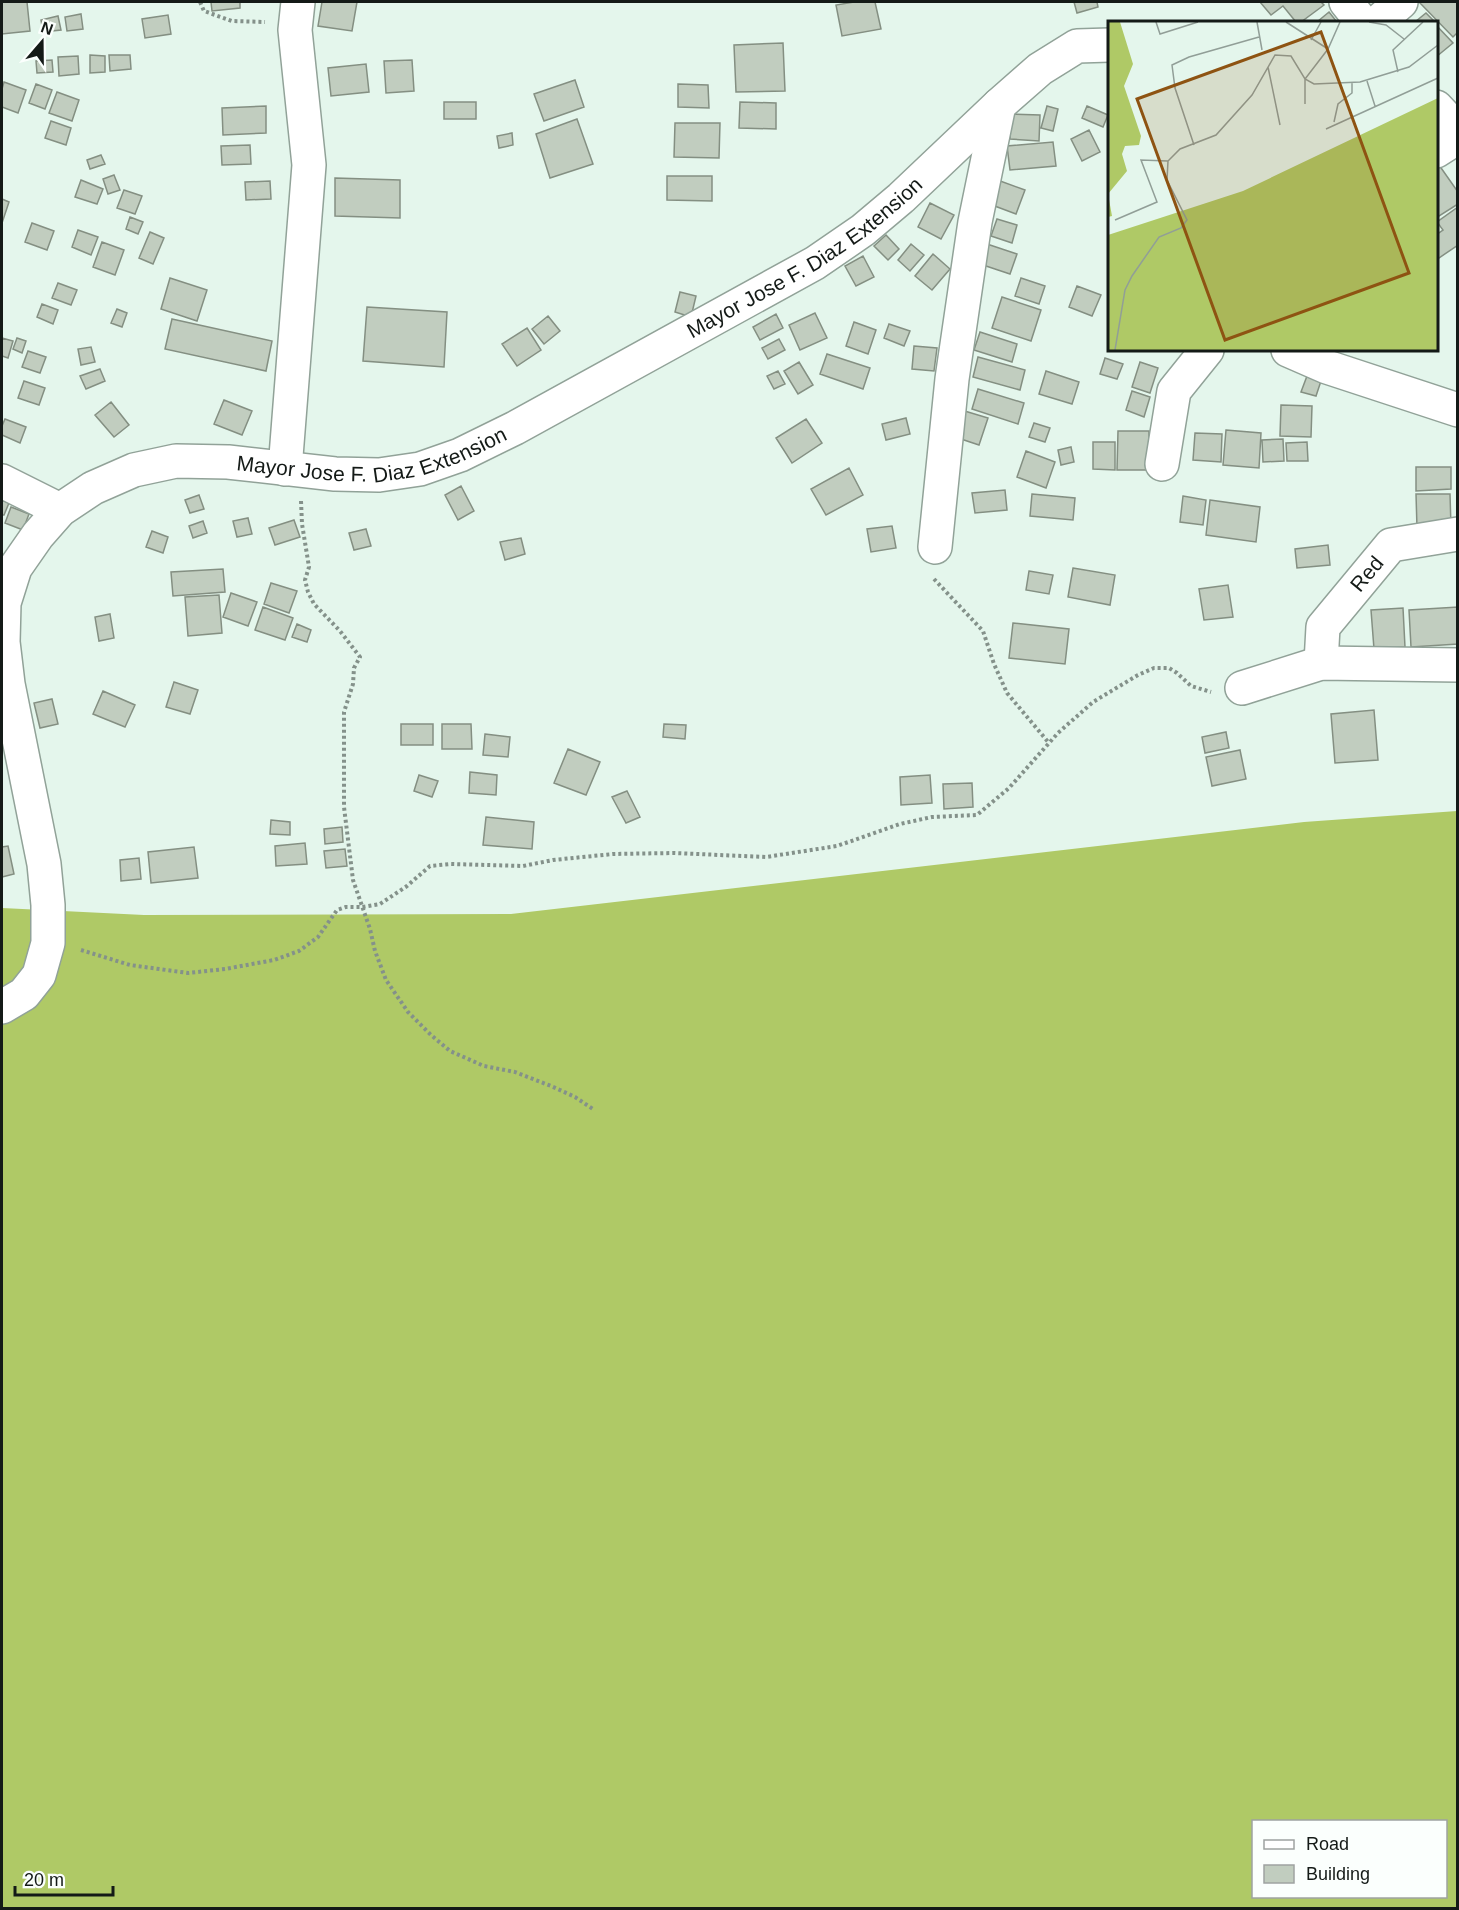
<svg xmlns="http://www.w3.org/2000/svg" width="1459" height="1910" font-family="Arial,sans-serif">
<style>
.forest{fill:#afc966;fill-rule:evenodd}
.building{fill:#c1cdbf;stroke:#848f82;stroke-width:1.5}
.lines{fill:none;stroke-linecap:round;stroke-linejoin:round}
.minor-casing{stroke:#91a298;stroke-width:36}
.path{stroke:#84918a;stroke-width:4;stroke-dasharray:3 3;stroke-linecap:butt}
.minor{stroke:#fff;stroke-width:33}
.labels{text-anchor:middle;stroke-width:4.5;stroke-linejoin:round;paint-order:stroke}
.street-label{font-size:21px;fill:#141a17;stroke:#fbfffd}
.inset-road{fill:none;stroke:#919e97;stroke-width:1.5}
.view{fill:#8e5312;fill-opacity:0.15;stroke:#8e5312;stroke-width:3}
.inset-edge{fill:none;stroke:#141a17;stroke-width:3}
</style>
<rect width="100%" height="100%" fill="#e4f6ec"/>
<!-- forest -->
<path class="forest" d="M1457 811V1908H2V908L144 915 511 914 1304 822ZM1254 1822H1446V1896H1254Z"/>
<!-- building -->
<path class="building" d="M2 2H27L30 31 2 34Z
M211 2H240V8L212 11Z
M322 2H357L352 31 318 26Z
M854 2H875L881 29 842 36 836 5Z
M1074 2H1097L1098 7 1077 13Z
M1260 2H1321L1324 5 1301 22H1296L1283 6 1271 15Z
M1422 2H1458V32L1453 37 1420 3Z
M1329 12 1337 22H1317Z
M1426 13 1435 22H1415Z
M81 14 83 29 67 31 65 17Z
M168 15 171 34 145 38 142 19Z
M58 16 61 30 43 32 41 20Z
M1436 25 1453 43 1436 57Z
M783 43 785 91 736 92 734 45Z
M90 55 105 56V72L90 73Z
M109 55H130L131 69 110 71Z
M78 56 79 74 59 76 58 57Z
M52 60 53 72 37 73 36 61Z
M412 60 414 91 386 93 384 61Z
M366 64 369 92 331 96 328 68Z
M575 80 584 107 544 121 534 94Z
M4 82 26 90 18 113 2 107V89Z
M36 84 52 90 45 109 29 103Z
M678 84 708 85 709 108 678 107Z
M57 92 79 100 72 121 49 113Z
M444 102H476V119H444Z
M740 102 776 103V129L739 128Z
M266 106V133L223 135 222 108Z
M1047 106 1058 109 1053 131 1041 128Z
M1087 106 1108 115 1103 127 1082 118Z
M1011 114 1040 115 1039 141 1010 139Z
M577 119 593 164 550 178 536 134Z
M51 121 71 128 66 145 45 138Z
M675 123H720L719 158 674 157Z
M1089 130 1100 152 1082 161 1071 139Z
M512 133 513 145 499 148 497 136Z
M1053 142 1056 166 1010 170 1007 146Z
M250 145 251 164 222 165 221 146Z
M101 155 105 164 90 169 87 160Z
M1439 165 1458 192V204L1436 218V167Z
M114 175 120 190 108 194 103 179Z
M667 176H712V201L667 200Z
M335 178 400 180V218L335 216Z
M992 178 1025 190 1016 214 984 202Z
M81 180 103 189 97 204 75 197Z
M270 181 271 199 246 200 245 182Z
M124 190 142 196 135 214 117 208Z
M2 199 9 202 2 223Z
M930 203 954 215 941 239 918 227Z
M1458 207V245L1436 260V235L1443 230 1437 222Z
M130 217 143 222 138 234 126 229Z
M997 219 1017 225 1012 243 991 236Z
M32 223 54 231 47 250 25 242Z
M78 230 98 237 91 255 72 247Z
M150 232 164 238 153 264 139 258Z
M886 235 899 249 888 260 874 246Z
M102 242 124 250 115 275 93 267Z
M911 244 924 255 910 271 898 260Z
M987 244 1017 254 1010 274 980 264Z
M933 254 950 269 932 290 915 276Z
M863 256 874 277 856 286 845 266Z
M170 278 207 290 197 321 161 309Z
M1021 278 1045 286 1039 304 1015 296Z
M58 283 77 290 71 305 52 298Z
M1077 286 1101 295 1092 316 1069 307Z
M680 292 696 296 691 317 675 312Z
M1002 297 1041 310 1031 341 992 328Z
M42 304 58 310 53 324 37 317Z
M367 307 447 312 444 367 363 361Z
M117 309 127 313 122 327 111 323Z
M815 313 827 338 800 350 789 325Z
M776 314 783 328 760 340 753 327Z
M548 316 560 331 544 344 532 329Z
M172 319 272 341 266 371 165 349Z
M854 322 876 330 868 354 846 346Z
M889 324 910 331 904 346 884 338Z
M527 328 541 350 517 366 502 344Z
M980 332 1017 344 1012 362 974 350Z
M2 338 13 341 8 358 2 356Z
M17 338 26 341 22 353 13 349Z
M779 339 785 350 768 359 762 348Z
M914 346 937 348 934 371 912 369Z
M91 347 95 362 81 365 78 349Z
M28 351 46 357 40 373 22 367Z
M827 354 870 368 863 389 820 374Z
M978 357 1025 370 1020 390 973 377Z
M1105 358 1123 364 1117 379 1100 374Z
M799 362 813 385 798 394 784 371Z
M1140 362 1158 368 1150 393 1132 387Z
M100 369 105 381 86 389 80 376Z
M778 371 785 384 774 389 767 376Z
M1046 371 1079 382 1072 404 1039 394Z
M1307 376 1321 381 1316 396 1301 392Z
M24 381 45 388 39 405 18 398Z
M978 389 1024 403 1018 424 972 409Z
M1132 391 1150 397 1144 417 1126 410Z
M224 400 252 411 242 435 214 424Z
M111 402 129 425 114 437 95 415Z
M1281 405 1312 406 1311 437 1280 436Z
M958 409 988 418 979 445 949 435Z
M906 418 910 434 886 440 882 424Z
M5 419 26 427 20 443 2 435V426Z
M806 419 822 443 792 463 776 438Z
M1034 423 1050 428 1045 442 1029 437Z
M1226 430 1261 433 1259 468 1223 465Z
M1118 431H1149V470H1117Z
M1195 433 1222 434 1221 462 1193 460Z
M1283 439 1284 461 1263 462 1262 440Z
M1093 442H1115V470L1093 469Z
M1307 442 1308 461H1287L1286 443Z
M1071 447 1074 462 1061 465 1058 450Z
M1026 451 1055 462 1046 488 1017 477Z
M1416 467H1451V489L1416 491Z
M849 468 863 495 826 515 811 489Z
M461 486 474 511 458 520 445 495Z
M1005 490 1007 510 975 513 972 493Z
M1032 494 1075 498 1073 520 1030 516Z
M1416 494H1450L1451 527 1417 528Z
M199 495 204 509 190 513 185 500Z
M1183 496 1206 500 1203 525 1180 522Z
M2 500 9 503 4 515H2Z
M1210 500 1260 507 1256 542 1206 535Z
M11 507 29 514 23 530 5 523Z
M248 518 252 534 237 537 233 521Z
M294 520 300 537 275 545 269 528Z
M203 521 207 533 193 538 189 526Z
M892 526 896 548 871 552 867 529Z
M366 529 371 546 354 550 349 533Z
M152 531 168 537 163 553 146 547Z
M521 538 525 554 505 560 500 542Z
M1328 545 1330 565 1297 568 1295 549Z
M1073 568 1115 575 1110 605 1068 597Z
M223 569 225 592 173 596 171 572Z
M1029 571 1053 575 1049 594 1026 590Z
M271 583 297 591 289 613 264 604Z
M1228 585 1233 617 1204 620 1199 589Z
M231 593 257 602 248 626 223 617Z
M219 595 222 633 188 636 185 597Z
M263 607 293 618 285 640 255 630Z
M1458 607V644L1411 647 1409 610Z
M1403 608 1405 647 1374 649 1371 610Z
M110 614 114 638 99 641 95 617Z
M1013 623 1069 629 1065 664 1009 658Z
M297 624 311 630 307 642 292 637Z
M174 682 198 690 190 714 166 707Z
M103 691 135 705 125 727 93 714Z
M52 699 58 724 40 728 34 703Z
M1374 710 1378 760 1335 763 1331 714Z
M401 724H433V745H401Z
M442 724H471L472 749H442Z
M664 724 686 725 685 739 663 737Z
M1226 732 1229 748 1205 753 1202 737Z
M485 734 510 737 508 757 483 755Z
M568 749 600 762 586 795 554 783Z
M1240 750 1246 779 1212 786 1206 757Z
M470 772 497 775 496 795 469 793Z
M419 775 438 781 432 797 414 791Z
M930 775 932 803 901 805 900 777Z
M972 783 973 807 944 809 943 784Z
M627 791 640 817 626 823 612 797Z
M486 817 534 822 532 849 483 845Z
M271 820 290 822V835L270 834Z
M342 827 343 842 325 844 324 829Z
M305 843 307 864 276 866 275 846Z
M8 846 14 874 2 877V847Z
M194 847 198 878 151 883 148 852Z
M345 849 347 866 326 868 324 851Z
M139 858 141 879 121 881 120 860Z"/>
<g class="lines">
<!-- minor casing -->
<g class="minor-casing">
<g id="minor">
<path d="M1346 2 1362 22"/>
<path d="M1378 22 1401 2"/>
<path d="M1436 107 1458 130"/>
<path d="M1436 151 1458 137"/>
<path d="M1288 350 1327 367 1458 410"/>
<path d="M1162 464 1174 391 1207 350"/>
<path d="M285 469 309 165 295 30 298 2"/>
<path d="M2 481 60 510"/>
<path d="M935 547 952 379 975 222 999 105"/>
<path id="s1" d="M1321 663 1323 627 1391 545 1458 534"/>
<path d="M1242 688 1321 663 1458 665"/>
<path id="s2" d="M2 1007 24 994 39 975 48 943V905L44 864 8 684 3 642 4 603 15 568 38 535 60 510 93 488 134 470 176 461 228 462 335 474 379 475 420 469 460 455 515 428 815 263 863 230 901 198 999 105 1040 69 1077 46 1110 45"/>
</g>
</g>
<!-- path -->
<path class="path" d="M200 2 204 11 232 21 265 22
M301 501 302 524 309 567 305 580 308 592 314 604 340 631 360 657 354 668 353 684 344 712V807L353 880 370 929 375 951 386 980 408 1012 431 1035 450 1051 484 1066 515 1072 551 1086 575 1097 593 1109
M934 579 983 631 994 664 1007 693 1049 743
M81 950 130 965 188 973 225 969 274 960 299 951 318 937 337 910 346 907H362L380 904 407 886 430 866 450 864 523 866 553 860 613 854 674 853 766 857 837 846 900 824 932 817 977 815 1009 788 1058 733 1093 702 1138 675 1154 668H1169L1177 673 1191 686 1211 692"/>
<!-- minor -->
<use href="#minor" class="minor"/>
</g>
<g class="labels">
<!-- street labels -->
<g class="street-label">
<text dy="7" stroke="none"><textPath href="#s2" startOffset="1350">Mayor Jose F. Diaz Extension</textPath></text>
<text dy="7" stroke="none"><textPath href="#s2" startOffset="864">Mayor Jose F. Diaz Extension</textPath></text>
<text dy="7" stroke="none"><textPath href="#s1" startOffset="105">Red</textPath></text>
</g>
</g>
<!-- overview -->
<g transform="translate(1108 21)">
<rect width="330" height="330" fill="#e4f6ec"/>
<path d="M0 1H12L25 43 16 65 33 115 31 124 17 125 14 133 19 150 0 173 4 195 0 196ZM330 77V329H0V214L135 170Z" fill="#afc966"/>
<path class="inset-road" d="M48 1 52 13 90 1M149 1 154 29M178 1 220 28M261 1 278 4 296 18M203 19 213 1M160 46 172 104M290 51 285 29 315 1M259 60 267 85M197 83V58L220 28 232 1M226 101 230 83 244 72V62M218 108 330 57M86 124 67 67 64 44 81 36 151 16M7 199 49 181 33 139 60 140M7 329 17 269 24 255 51 216 73 207 79 199 59 159 60 140 72 128 108 114 144 74 167 34 183 35 197 58 206 63 252 61 301 46 330 24"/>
<path class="view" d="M213 11 301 252 117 319 29 78Z"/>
<rect width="330" height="330" class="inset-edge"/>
</g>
<!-- border -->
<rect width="1459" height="1910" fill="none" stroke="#141a17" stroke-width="6"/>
<!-- legend -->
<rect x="1252" y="1820" width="195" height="78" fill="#fbfffd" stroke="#9fa3a1" stroke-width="1.5"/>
<rect x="1264" y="1840" width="30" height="9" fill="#ffffff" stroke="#9fa3a1" stroke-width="1.5"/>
<text x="1306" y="1850" font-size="18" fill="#141a17">Road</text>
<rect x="1264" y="1865" width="30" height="18" fill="#c1cdbf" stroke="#9fa3a1" stroke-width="1.5"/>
<text x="1306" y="1880" font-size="18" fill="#141a17">Building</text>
<!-- north arrow -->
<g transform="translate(42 42) rotate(20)" stroke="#fbfffd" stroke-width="4.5" paint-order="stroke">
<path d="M0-4.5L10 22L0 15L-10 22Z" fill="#141a17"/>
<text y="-9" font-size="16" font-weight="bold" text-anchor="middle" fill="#141a17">N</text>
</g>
<!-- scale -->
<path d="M15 1886v9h98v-9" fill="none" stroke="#141a17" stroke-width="3"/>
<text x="24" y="1886" font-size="18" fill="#141a17" stroke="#fbfffd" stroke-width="4.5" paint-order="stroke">20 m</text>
</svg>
